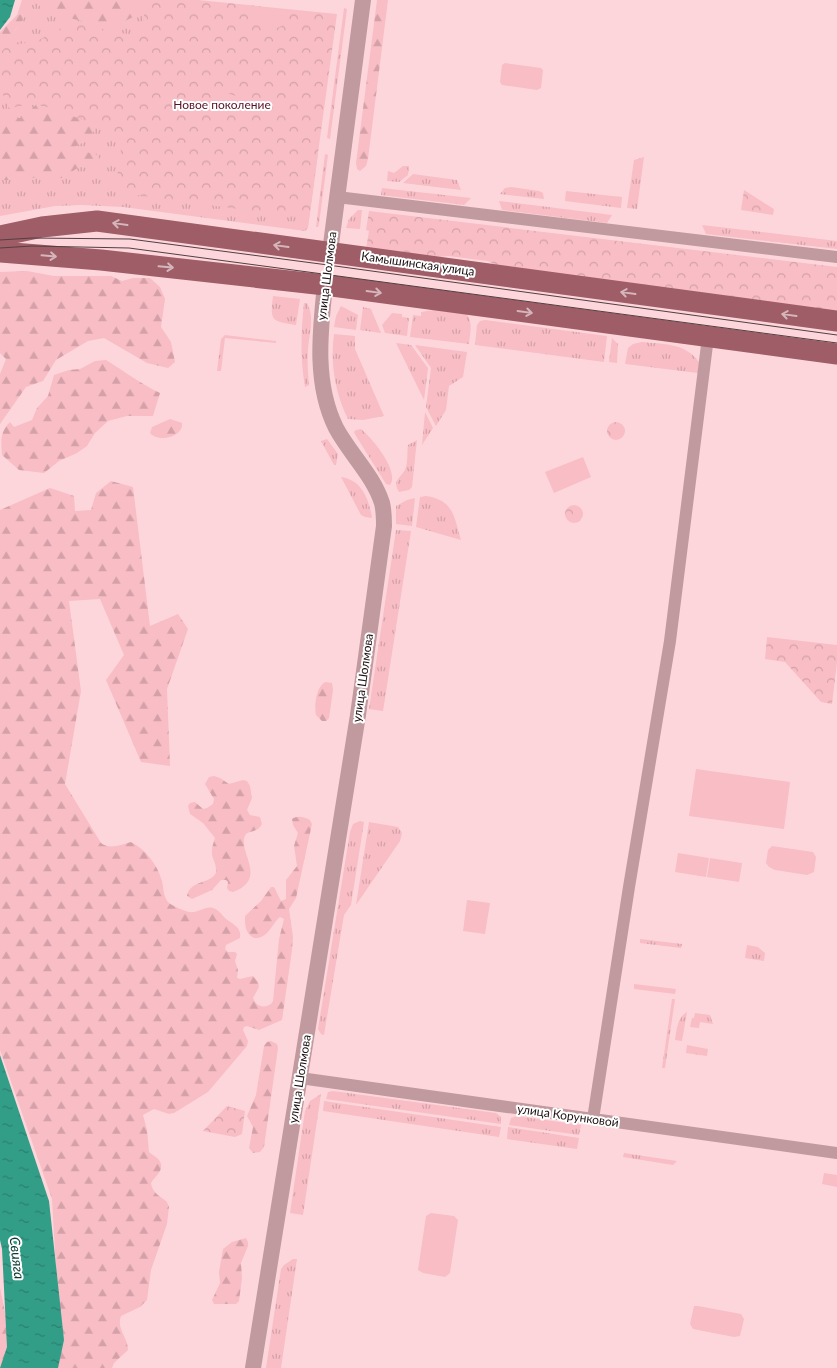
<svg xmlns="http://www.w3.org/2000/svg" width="837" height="1368" font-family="Lato,sans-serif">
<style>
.grass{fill:url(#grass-tufts)}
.forest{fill:url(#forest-firs)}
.park{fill:url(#park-crowns)}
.garden{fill:#f8bdc5}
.water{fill:url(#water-ripples)}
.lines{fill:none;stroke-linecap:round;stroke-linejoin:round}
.minor{stroke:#c09a9f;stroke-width:12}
.tertiary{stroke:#c09a9f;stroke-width:16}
.primary{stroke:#9f5d67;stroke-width:21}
.tram{stroke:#523f42;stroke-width:1}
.oneway{stroke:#d4b6bb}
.labels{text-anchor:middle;stroke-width:4;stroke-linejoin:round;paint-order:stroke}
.park-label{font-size:12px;fill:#5a1024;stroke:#fff}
.street-label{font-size:12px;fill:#1d1012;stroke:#fff}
.water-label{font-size:14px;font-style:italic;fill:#093930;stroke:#fff}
</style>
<defs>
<pattern id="grass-tufts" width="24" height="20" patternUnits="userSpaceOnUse" patternTransform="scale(1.25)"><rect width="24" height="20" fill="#f8bdc5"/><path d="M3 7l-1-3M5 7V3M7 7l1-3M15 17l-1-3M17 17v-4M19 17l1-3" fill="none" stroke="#d4a1a8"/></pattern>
<pattern id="forest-firs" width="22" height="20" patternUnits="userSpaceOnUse" patternTransform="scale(1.25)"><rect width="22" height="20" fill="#f8bdc5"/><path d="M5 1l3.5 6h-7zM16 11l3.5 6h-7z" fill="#d4a1a8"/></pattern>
<pattern id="park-crowns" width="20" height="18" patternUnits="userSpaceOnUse" patternTransform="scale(1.25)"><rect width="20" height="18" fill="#f8bdc5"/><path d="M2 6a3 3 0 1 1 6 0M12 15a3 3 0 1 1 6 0" fill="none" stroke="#d4a1a8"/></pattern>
<pattern id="water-ripples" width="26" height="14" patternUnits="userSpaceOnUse" patternTransform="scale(1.25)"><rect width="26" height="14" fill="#339e88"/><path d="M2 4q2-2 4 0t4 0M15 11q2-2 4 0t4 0" fill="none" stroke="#2b7f6e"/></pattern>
</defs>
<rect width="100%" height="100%" fill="#fdd6db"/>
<!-- grass -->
<path class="grass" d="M22 0H196L176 33 12 53 11 36 24 18 21 14 17 15Z
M344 8 347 9 330 139 327 138Z
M8 86 123 135 313 142 318 154 308 228 305 231 123 207 82 205 55 206 0 216V87Z
M325 154 328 155 319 224 318 227H316Z
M644 157 637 209 627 208 634 160Z
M403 166H409L408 175 399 182 387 181 388 171 394 173Z
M413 174 457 180 461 190 403 183Z
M511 187 539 191 543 193 544 199 500 194 505 188Z
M382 188 471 198 464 205 381 195Z
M566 191 622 197 621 208 565 201Z
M499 201 612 215 607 223 502 210Z
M358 210H362L360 229 346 228 349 219Z
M702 225 837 241V249L706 234Z
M273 296 300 299 296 325C271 321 270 321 273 296Z
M304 303H307C315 317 309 334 308 349 307 361 308 373 309 385L305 387C300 358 301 331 304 303Z
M341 306 358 315 356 330 334 327 336 316Z
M363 307 371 309 381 333 360 330Z
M441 309 467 314C473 323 470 333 469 344L410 337 413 315 421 316V312Z
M392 313 402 314V317L409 318 407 336 385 333 382 325Z
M485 320 607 336 604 362 475 345 477 325 480 321Z
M334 334 355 336V349L384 416 363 420 348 419C335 393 330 363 334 334Z
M225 335 276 341V343L225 338 221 371H217L221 339Z
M612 338 618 344 617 363 609 362Z
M642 342C662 344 686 343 699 362L698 373 625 364 628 348 633 344Z
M396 343 411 345 428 368 424 400Z
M415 345 467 352 463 377 449 386 446 410 436 426 426 407 431 368Z
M425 412 433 428 422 445Z
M361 429C372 438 400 471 390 485L386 484 356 436 354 432 356 430Z
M327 439 338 454 336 465H334L321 441Z
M417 440 412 487 409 490 399 492C392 481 400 478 405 470 408 464 407 452 408 445Z
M341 477C362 480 369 499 372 518L365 517 361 515Z
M426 496C454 500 454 517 461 540L416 527 420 497Z
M415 498 412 526 396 524V506L407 500Z
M396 530 411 531 383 711 369 709Z
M360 821 364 822 351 905 344 915 324 1035 321 1034 318 1029 350 832 353 824Z
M369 822 398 827 402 833 400 841 356 905Z
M640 939 682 944 681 948 640 943Z
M747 945 758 947 765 953 764 961 745 958Z
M634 984 676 989 675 994 634 989Z
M672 999H675L665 1068H662Z
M687 1012 682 1041 675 1040C677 1029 677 1018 687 1012Z
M695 1013 710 1015 713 1024 700 1022 699 1028 690 1027 692 1018H694Z
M687 1045 708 1049 707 1056 686 1053Z
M333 1091 496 1113 501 1117V1124L326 1099 328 1092Z
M321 1094 303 1215 290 1213 305 1111 310 1101Z
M324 1101 501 1127 499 1137 323 1111Z
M517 1116 581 1125 579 1135 509 1125 511 1118Z
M508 1127 579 1138 577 1149 507 1139Z
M624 1153 677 1161 673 1165 623 1157Z
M824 1173 837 1175V1187L822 1184Z
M293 1259H297L281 1368H266L281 1269 284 1265Z"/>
<!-- forest -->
<path class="forest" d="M32 0H133C137 6 137 10 133 17 122 22 110 31 97 31L82 21 49 13Z
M377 0H388L368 159 366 166 360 171 357 169 356 163Z
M21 14 24 18C17 31 10 29 13 46L0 67V32L17 15Z
M38 104 92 123 95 128C91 140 82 143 72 148L71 150 73 153 86 152 98 155 100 161 93 168 79 167 62 178H56L50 172H46L37 177 24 180H0V127C4 114 13 121 23 117 30 114 31 107 38 104Z
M27 271 54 276H111L122 281 133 278H150L160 287 165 299 161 327 171 342 175 362 168 368 147 363 104 338 88 341 56 360 43 381 26 387 0 424V374L6 359 0 353V272Z
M106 360C124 371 141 384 160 393L153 416H127L108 421 95 433 87 446 77 453 59 461 44 473 19 470 2 455C1 440 0 432 10 422L14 427 32 420 37 408 48 396 54 375 69 370 80 369 95 361Z
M170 419 182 423C184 437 158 443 150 433L152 427Z
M111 481 133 487 150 626 178 614 188 629 167 689 170 766 141 762 106 680 124 655 100 599 69 601 81 691 65 784 101 843C110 850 120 845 131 842 146 850 157 864 162 881 164 890 163 900 172 905 178 908 187 913 194 912 200 911 207 906 213 908 219 910 221 914 225 918 232 924 242 927 240 938L226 945 225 949 228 952H235L237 954 235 961 238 970 237 978 240 979 253 976 258 982 259 987 253 998C256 1006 264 1009 271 1004L273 1001 279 939 284 919 280 917C271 925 268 939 254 938 245 933 245 926 245 916L261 901 271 887H274L281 901 286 899V880L297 866 294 846 298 833 293 825 292 819C297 815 305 817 310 820L312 824 296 898 289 909 293 937 292 950 282 1020 259 1030 247 1026 244 1027 243 1030 248 1041 247 1046 208 1092 174 1113 169 1114 154 1109 143 1115 147 1130 149 1152C152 1155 157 1157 159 1160 166 1170 155 1176 151 1183 152 1193 160 1196 167 1202L169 1207 167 1224 151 1270 147 1300 140 1307 121 1316C116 1329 128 1337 128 1350L114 1363 112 1368H56L60 1340 52 1199 0 1050V510L50 488 74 496 75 511 91 510 96 493Z
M325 682 332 683 333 690 329 718 326 721H322L316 715C314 705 316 688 325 682Z
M214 776 220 778 229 784 243 780 247 781 250 786 252 798 247 810 250 815 260 817 262 824C258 832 252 830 246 834 235 850 270 878 233 892L229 891 227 888 228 882 226 880H221L212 890 192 899 187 896C191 879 209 885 216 873 217 857 207 860 215 838L203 823 190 814 188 806 190 803 195 802 203 809 207 808 213 804 214 799 205 784 209 777Z
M271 1041 277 1044 278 1048 264 1147 260 1152 253 1153 249 1148 253 1127 247 1116 256 1095 264 1046 267 1042Z
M246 1238 248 1242V1246L241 1263 242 1278 239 1301 236 1304H214L212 1300 220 1283 219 1272 223 1249 232 1242Z
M0 1288 13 1349 4 1368H0Z"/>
<!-- park -->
<path class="park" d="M146 0H198L337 14 309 219 115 192 123 135 57 109 32 104 9 108 0 88V53L7 46 37 41 65 26 79 24 141 37Z
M744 190 774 209 773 215 741 210Z
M369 211 837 267V315L503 269 488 261 448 256 423 258 366 249 369 231 366 230Z
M607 431a9 9 0 1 1 18 0a9 9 0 1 1-18 0Z
M565 514a9 9 0 1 1 18 0a9 9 0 1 1-18 0Z
M767 637 837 645V662L832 704 821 702 785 662 765 659Z
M227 1106 245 1111 242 1134 235 1137 203 1131Z"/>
<!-- garden -->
<path class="garden" d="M252 6 286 10 283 25C274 32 261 24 250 22Z
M505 63 541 68 543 70 541 88 537 90 502 85 500 82 502 65Z
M223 92 243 98 245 100C237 112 227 114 213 110L220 101Z
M583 457 591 477 554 493 545 472Z
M696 769 790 782 784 829 689 816Z
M772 846 813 852 816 857 814 872 807 875 775 870 769 867 766 863 768 850Z
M678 853 709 858 706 877 675 872Z
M710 858 742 863 739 882 707 877Z
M467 900 490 903 485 934 463 931Z
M431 1213 454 1216 458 1220 450 1273 445 1277 423 1273 418 1270 426 1216Z
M694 1306H698L741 1314 744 1319 740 1336 734 1337 693 1329 690 1324Z"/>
<!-- water -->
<path class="water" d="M0 0H15L10 17 0 30Z
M0 1055 49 1201 64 1340 58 1368H0L7 1347 2 1249 0 1240Z"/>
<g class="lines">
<!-- minor -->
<path class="minor" d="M337 197 837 257
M300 1078 837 1153
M593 1119 629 887 670 641 708 337"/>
<!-- tertiary -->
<path class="tertiary" d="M330 252 363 0
M253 1368 358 715 384 526C384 518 384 511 382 503 373 475 350 454 336 428 314 384 320 332 325 285"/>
<!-- primary -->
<path class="primary" d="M0 236 42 227 97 221 837 321
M0 252 101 260 325 285 837 354"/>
<!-- tram -->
<path class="tram" d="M0 240 32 238 130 239 328 265 837 335
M0 248 32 246 129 248 837 343"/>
</g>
<!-- one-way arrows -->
<defs><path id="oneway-shaft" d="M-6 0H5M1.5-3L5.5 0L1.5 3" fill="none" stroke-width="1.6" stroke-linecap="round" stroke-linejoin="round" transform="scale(1.25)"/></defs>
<g class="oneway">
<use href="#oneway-shaft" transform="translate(120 224) rotate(-172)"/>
<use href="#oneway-shaft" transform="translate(281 246) rotate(-172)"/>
<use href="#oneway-shaft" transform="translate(49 256) rotate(5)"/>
<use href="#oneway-shaft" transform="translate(166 267) rotate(5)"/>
<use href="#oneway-shaft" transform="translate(374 292) rotate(8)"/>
<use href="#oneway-shaft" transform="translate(628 293) rotate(-172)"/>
<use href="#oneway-shaft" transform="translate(525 312) rotate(8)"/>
<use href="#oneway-shaft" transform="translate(789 315) rotate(-172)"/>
</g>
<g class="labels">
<!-- park labels -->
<g class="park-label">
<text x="222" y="109">Новое поколение</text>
</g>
<!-- street labels -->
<g class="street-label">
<text transform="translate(418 264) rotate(8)" y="4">Камышинская улица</text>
<text transform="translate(327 276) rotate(-83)" y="4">улица Шолмова</text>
<text transform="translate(363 678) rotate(-82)" y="4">улица Шолмова</text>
<text transform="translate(300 1079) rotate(-81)" y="4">улица Шолмова</text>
<text transform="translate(568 1116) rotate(8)" y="4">улица Корунковой</text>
</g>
<!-- water labels -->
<g class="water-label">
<text transform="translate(17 1258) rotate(83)" y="5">Свияга</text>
</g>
</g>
</svg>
